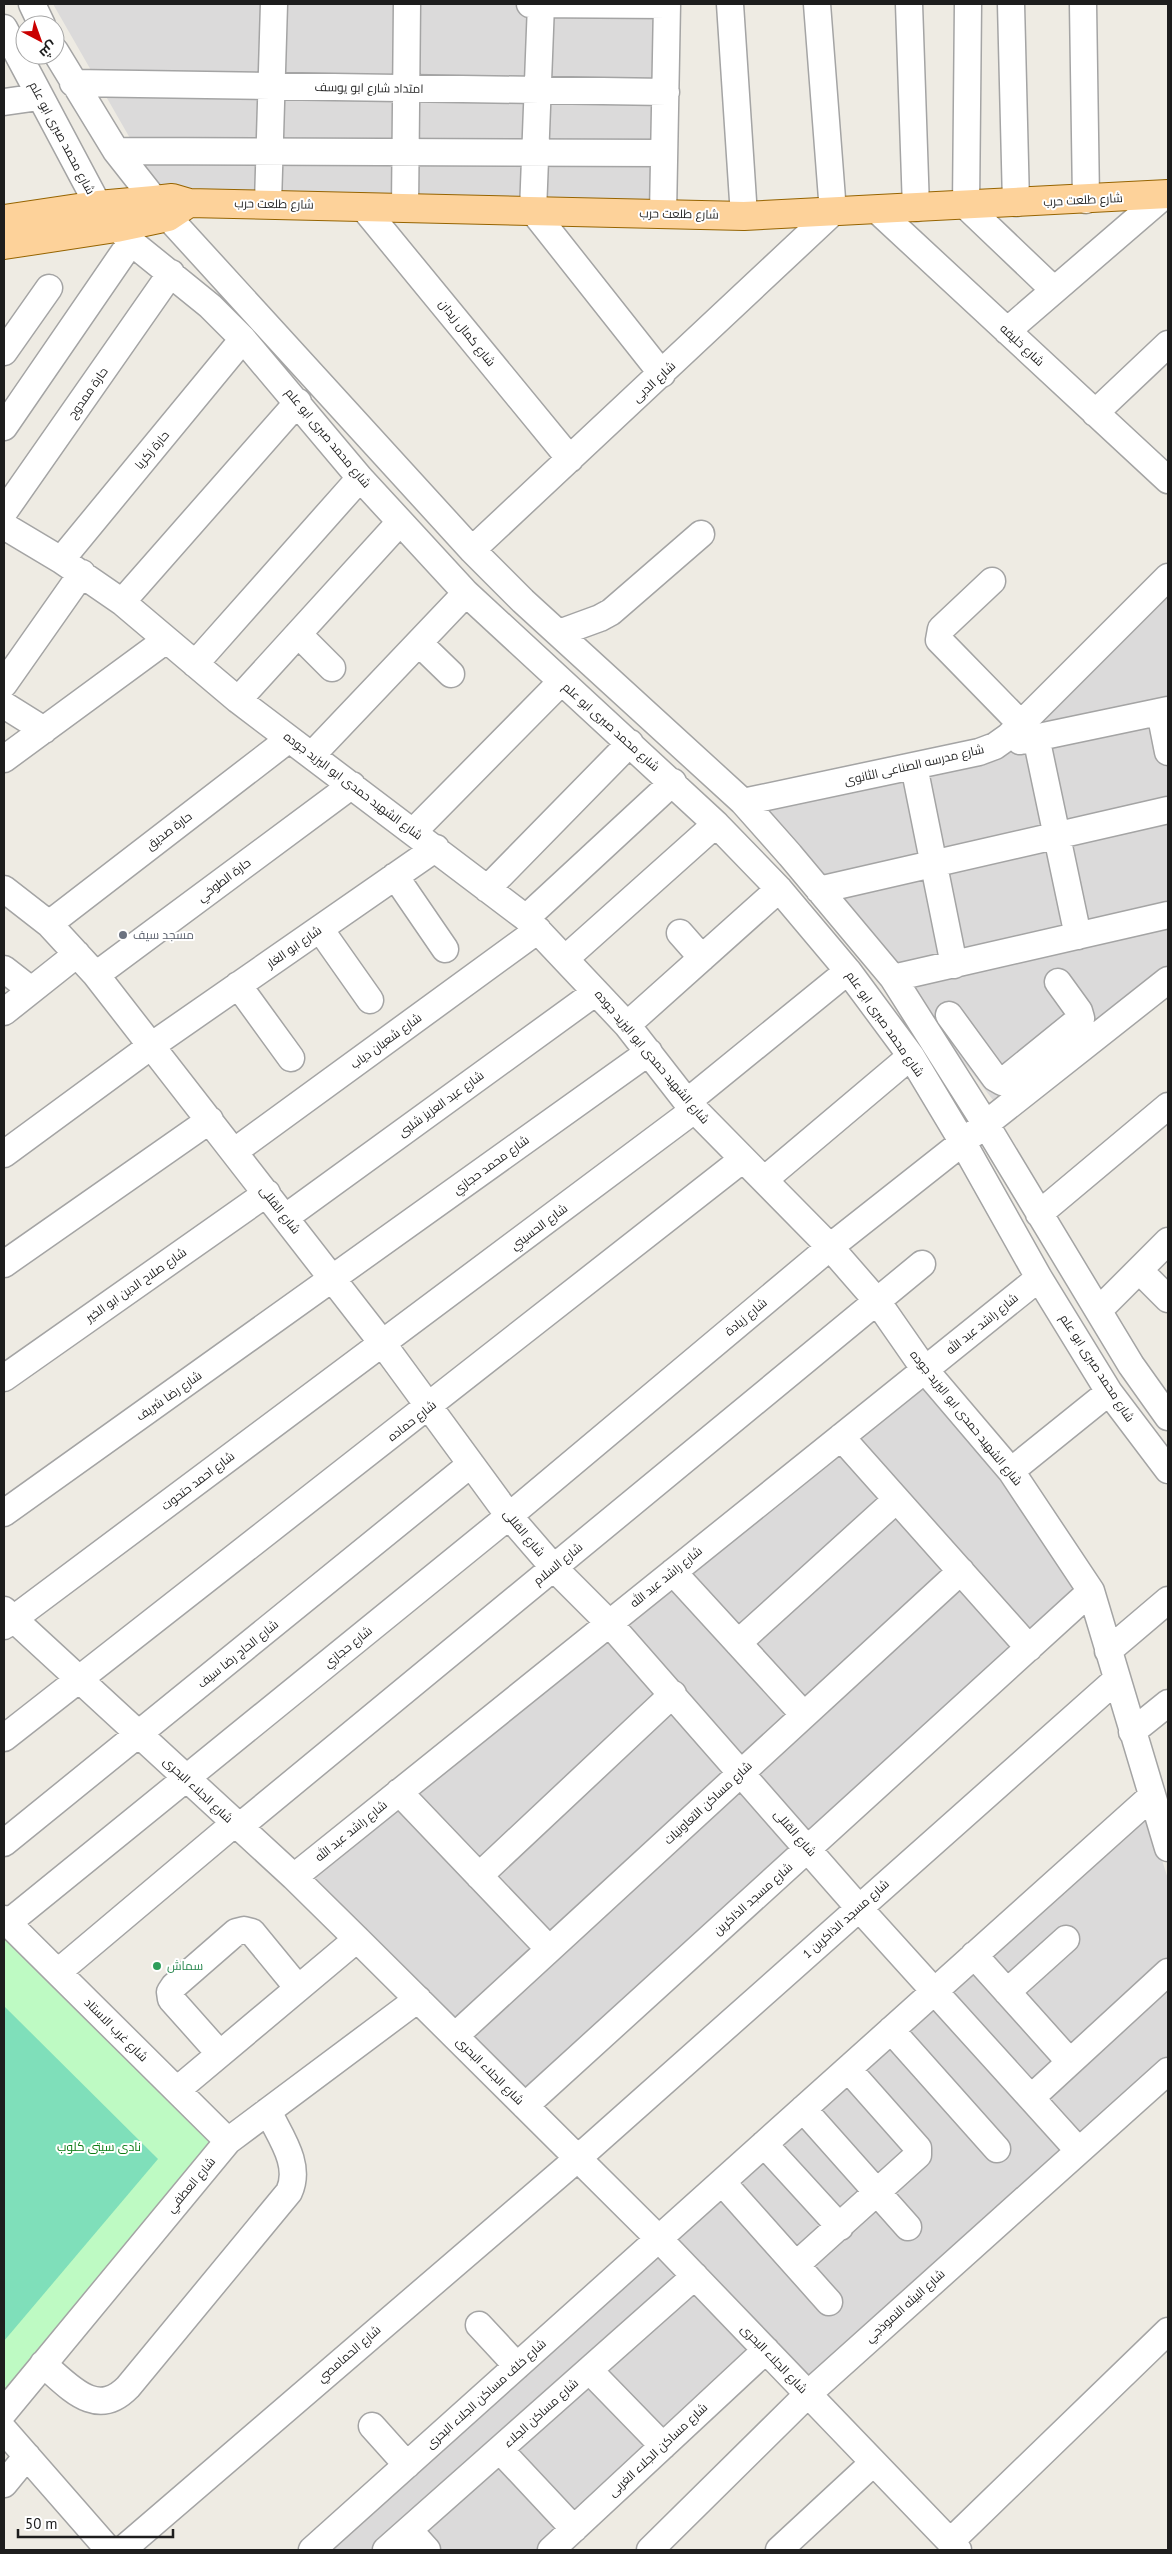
<svg xmlns="http://www.w3.org/2000/svg" width="1172" height="2554" font-family="'PT Sans',Cairo,sans-serif">
<style>
.residential{fill:#dbdada}
.park{fill:#befac3}
.pitch{fill:#7fdfba}
.lines{fill:none;stroke-linecap:round;stroke-linejoin:round}
.minor-casing{stroke:#a4a4a4;stroke-width:29}
.major-casing{stroke:#966400;stroke-width:30}
.minor{stroke:#fff;stroke-width:26}
.major{stroke:#fdd29a;stroke-width:28}
.worship-dot{fill:#6b7280;stroke:#fff;stroke-width:2}
.leisure-dot{fill:#2e9e5b;stroke:#fff;stroke-width:2}
.labels{text-anchor:middle;stroke-width:4;stroke-linejoin:round;paint-order:stroke}
.street-label{font-size:12px;fill:#1d1d1d;stroke:#fff}
.worship-label{font-size:12px;fill:#5b616d;stroke:#fff;text-anchor:start}
.leisure-label{font-size:12px;fill:#27864d;stroke:#fff;text-anchor:start}
.park-label{font-size:12px;fill:#0a7c14;stroke:#fff}
</style>
<rect width="100%" height="100%" fill="#eeebe3"/>
<!-- residential -->
<path class="residential" d="M53 4H661L657 207 158 187Z
M1168 567V986L1003 1113 851 916 747 793 990 736Z
M923 1378 1084 1591 526 2101 304 1877Z
M1146 1810 1168 1879V2060L798 2395 758 2352 544 2550H319Z"/>
<!-- park -->
<path class="park" d="M4 1917 228 2141 4 2414Z"/>
<!-- pitch -->
<path class="pitch" d="M4 2006 158 2159 4 2341Z"/>
<g class="lines">
<!-- minor casing -->
<g class="minor-casing">
<path id="minor" d="M32 4 42 25
M530 4 667 5
M541 4 533 211 662 374
M730 4 744 216
M909 4 916 208
M968 4 966 206 1054 290
M1011 4 1016 203
M1083 4 1086 200
M4 28 98 205 131 242 210 306 243 339 360 478 466 593 716 824 779 889 848 971 911 1056 962 1141 1039 1278 1109 1392 1168 1470
M55 51 116 151 168 217 472 550 523 601 743 802 790 855 893 978 985 1123 1131 1365 1168 1417
M73 83 666 92
M4 102 39 97
M116 151 664 153
M268 203 274 4
M363 207 570 459
M405 208 407 4
M877 210 1168 480
M663 214 667 4
M1007 331 1166 194
M4 352 49 288
M1095 413 1168 344
M4 427 131 242
M4 512 171 273
M4 526 61 560 122 602 238 700 526 918 627 1025 687 1102 830 1247 877 1301 925 1370 1011 1471 1091 1591 1168 1848
M472 550 833 212 817 4
M61 560 243 339
M992 581 941 629 939 640 1021 724
M122 602 298 402
M559 633 600 618 611 612 701 534
M298 634 332 668
M419 643 451 674
M195 664 360 478
M4 684 82 573
M238 700 400 522
M4 705 44 730
M1160 712 1168 752
M1036 737 1078 936
M1020 741 1168 710
M312 755 466 593
M4 759 166 640
M914 766 954 965
M743 802 979 752 995 746 1009 736 1168 577
M414 831 561 682
M395 876 445 949
M4 889 49 924 96 975 383 1344 509 1516 554 1568 609 1623 859 1908 1078 2150
M487 889 630 743
M819 890 1168 810
M526 918 673 782
M49 924 289 739
M320 929 370 1000
M680 933 702 958
M566 958 716 824
M4 969 31 990
M96 975 352 785
M893 978 1168 915
M238 985 291 1058
M4 1012 77 954
M949 1015 995 1078 1002 1082 1081 1018 1079 1011 1058 982
M627 1025 779 889
M687 1102 848 971
M235 1151 538 930
M4 1154 151 1046 436 848
M764 1180 911 1056
M1039 1214 1168 1106
M286 1217 596 992
M4 1264 210 1120
M1139 1270 1168 1299
M1099 1310 1168 1241
M4 1378 267 1193
M841 1437 1029 1648
M1011 1471 1109 1392
M4 1513 649 1052
M673 1572 804 1715
M4 1610 294 1877 357 1939 659 2239 958 2550
M4 1626 694 1110
M738 1643 896 1500
M1108 1651 1168 1600
M1132 1732 1168 1703
M4 1738 743 1159
M399 1792 549 1949
M239 1827 922 1264
M4 1843 471 1464
M479 1876 673 1694
M294 1877 1039 1278
M4 1919 228 2141
M8 1923 509 1516 830 1247 1168 980
M974 1955 1070 2062
M58 1972 235 1823
M1007 1992 1066 1939
M891 2030 997 2149
M455 2036 961 1571
M220 2054 171 1999 170 1992 174 1986 236 1932 244 1930 252 1932 298 1988
M177 2090 357 1939
M1031 2098 1168 1972
M525 2106 1091 1591
M803 2109 908 2227
M764 2144 840 2227
M722 2182 829 2302
M796 2265 918 2155V2148L848 2069
M479 2325 517 2366
M43 2364C69 2386 96 2420 128 2387L289 2192C302 2164 279 2135 268 2111
M589 2370 663 2446
M4 2412 228 2141 418 1999
M372 2426 407 2465
M4 2430 109 2550
M500 2450 574 2529
M4 2484 27 2456
M409 2530 427 2550
M950 2542 1168 2331
M122 2550 577 2159 1116 1680
M312 2550 1152 1796
M386 2550 695 2276
M551 2550 766 2350
M650 2550 808 2394 1168 2071
M779 2550 873 2463"/>
</g>
<!-- major casing -->
<g class="major-casing">
<path id="major" d="M4 219 98 205 154 200 172 198 189 203 744 216 1168 194
M4 245 116 228 168 217 189 203"/>
</g>
<!-- minor -->
<use href="#minor" class="minor"/>
<!-- major -->
<use href="#major" class="major"/>
</g>
<!-- markers -->
<circle class="worship-dot" cx="123" cy="935" r="5"/>
<circle class="leisure-dot" cx="157" cy="1966" r="5"/>
<g class="labels">
<!-- street labels -->
<g class="street-label">
<text transform="translate(369 88) rotate(1)" y="4">امتداد شارع ابو يوسف</text>
<text transform="translate(62 138) rotate(62)" y="4">شارع محمد صبرى ابو علم</text>
<text transform="translate(1083 200) rotate(-3)" y="4">شارع طلعت حرب</text>
<text transform="translate(274 204) rotate(1)" y="4">شارع طلعت حرب</text>
<text transform="translate(679 214) rotate(1)" y="4">شارع طلعت حرب</text>
<text transform="translate(467 333) rotate(51)" y="4">شارع كمال زيدان</text>
<text transform="translate(1022 345) rotate(43)" y="4">شارع خليفه</text>
<text transform="translate(654 382) rotate(-43)" y="4">شارع الدبى</text>
<text transform="translate(88 393) rotate(-55)" y="4">حارة ممدوح</text>
<text transform="translate(328 438) rotate(50)" y="4">شارع محمد صبرى ابو علم</text>
<text transform="translate(152 450) rotate(-50)" y="4">حارة زكريا</text>
<text transform="translate(611 727) rotate(42)" y="4">شارع محمد صبرى ابو علم</text>
<text transform="translate(914 765) rotate(-13)" y="4">شارع مدرسه الصناعى الثانوى</text>
<text transform="translate(353 786) rotate(37)" y="4">شارع الشهيد حمدى ابو اليزيد جوده</text>
<text transform="translate(169 831) rotate(-37)" y="4">حارة صديق</text>
<text transform="translate(224 880) rotate(-37)" y="4">حارة الطوخي</text>
<text transform="translate(294 947) rotate(-35)" y="4">شارع ابو الغار</text>
<text transform="translate(885 1024) rotate(55)" y="4">شارع محمد صبرى ابو علم</text>
<text transform="translate(386 1041) rotate(-36)" y="4">شارع شعبان دياب</text>
<text transform="translate(652 1057) rotate(50)" y="4">شارع الشهيد حمدى ابو اليزيد جوده</text>
<text transform="translate(441 1104) rotate(-36)" y="4">شارع عبد العزيز شلبى</text>
<text transform="translate(491 1165) rotate(-36)" y="4">شارع محمد حجازي</text>
<text transform="translate(280 1210) rotate(52)" y="4">شارع القللى</text>
<text transform="translate(539 1227) rotate(-37)" y="4">شارع الحسيني</text>
<text transform="translate(136 1285) rotate(-35)" y="4">شارع صلاح الدين ابو الخير</text>
<text transform="translate(746 1317) rotate(-40)" y="4">شارع زيادة</text>
<text transform="translate(982 1324) rotate(-39)" y="4">شارع راشد عبد الله</text>
<text transform="translate(1097 1368) rotate(57)" y="4">شارع محمد صبرى ابو علم</text>
<text transform="translate(169 1396) rotate(-35)" y="4">شارع رضا شريف</text>
<text transform="translate(966 1418) rotate(51)" y="4">شارع الشهيد حمدى ابو اليزيد جوده</text>
<text transform="translate(412 1421) rotate(-38)" y="4">شارع حماده</text>
<text transform="translate(198 1481) rotate(-37)" y="4">شارع احمد حتحوت</text>
<text transform="translate(524 1533) rotate(50)" y="4">شارع القللى</text>
<text transform="translate(558 1564) rotate(-39)" y="4">شارع السلام</text>
<text transform="translate(666 1577) rotate(-39)" y="4">شارع راشد عبد الله</text>
<text transform="translate(348 1647) rotate(-39)" y="4">شارع حجازي</text>
<text transform="translate(238 1654) rotate(-39)" y="4">شارع الحاج رضا سيف</text>
<text transform="translate(198 1790) rotate(43)" y="4">شارع الجلاء البحرى</text>
<text transform="translate(708 1803) rotate(-43)" y="4">شارع مساكن التعاونيات</text>
<text transform="translate(351 1831) rotate(-39)" y="4">شارع راشد عبد الله</text>
<text transform="translate(795 1833) rotate(49)" y="4">شارع القللى</text>
<text transform="translate(753 1899) rotate(-42)" y="4">شارع مسجد الذاكرين</text>
<text transform="translate(846 1919) rotate(-42)" y="4">شارع مسجد الذاكرين 1</text>
<text transform="translate(116 2030) rotate(45)" y="4">شارع غرب الاستاد</text>
<text transform="translate(490 2071) rotate(45)" y="4">شارع الجلاء البحرى</text>
<text transform="translate(191 2185) rotate(-50)" y="4">شارع العطفي</text>
<text transform="translate(905 2306) rotate(-42)" y="4">شارع البيئه النموذجي</text>
<text transform="translate(349 2354) rotate(-41)" y="4">شارع الحمامصي</text>
<text transform="translate(774 2359) rotate(46)" y="4">شارع الجلاء البحرى</text>
<text transform="translate(486 2394) rotate(-42)" y="4">شارع خلف مساكن الجلاء البحرى</text>
<text transform="translate(541 2413) rotate(-42)" y="4">شارع مساكن الجلاء</text>
<text transform="translate(658 2450) rotate(-43)" y="4">شارع مساكن الجلاء الغربى</text>
</g>
<!-- worship labels -->
<g class="worship-label">
<text x="133" y="939">مسجد سيف</text>
</g>
<!-- leisure labels -->
<g class="leisure-label">
<text x="167" y="1970">سماش</text>
</g>
<!-- park labels -->
<g class="park-label">
<text x="99" y="2151">نادى سيتى كلوب</text>
</g>
</g>
<!-- border -->
<rect width="1172" height="2554" fill="none" stroke="#1d1d1d" stroke-width="10"/>
<!-- north arrow -->
<g transform="translate(40 40) rotate(139)"><circle r="24" fill="#ffffff" stroke="#a5a5a5"/>
<path d="M0-4L9 19L0 12L-9 19Z" fill="#ca0000"/>
<text y="-8" font-size="14" font-weight="bold" text-anchor="middle" fill="#1d1d1d">ش</text>
</g>
<!-- scale -->
<path d="M18 2529v8h155v-8" fill="none" stroke="#1d1d1d" stroke-width="2.5"/>
<text x="25" y="2529" font-size="15" fill="#1d1d1d" stroke="#ffffff" stroke-width="4" paint-order="stroke">50 m</text>
</svg>
